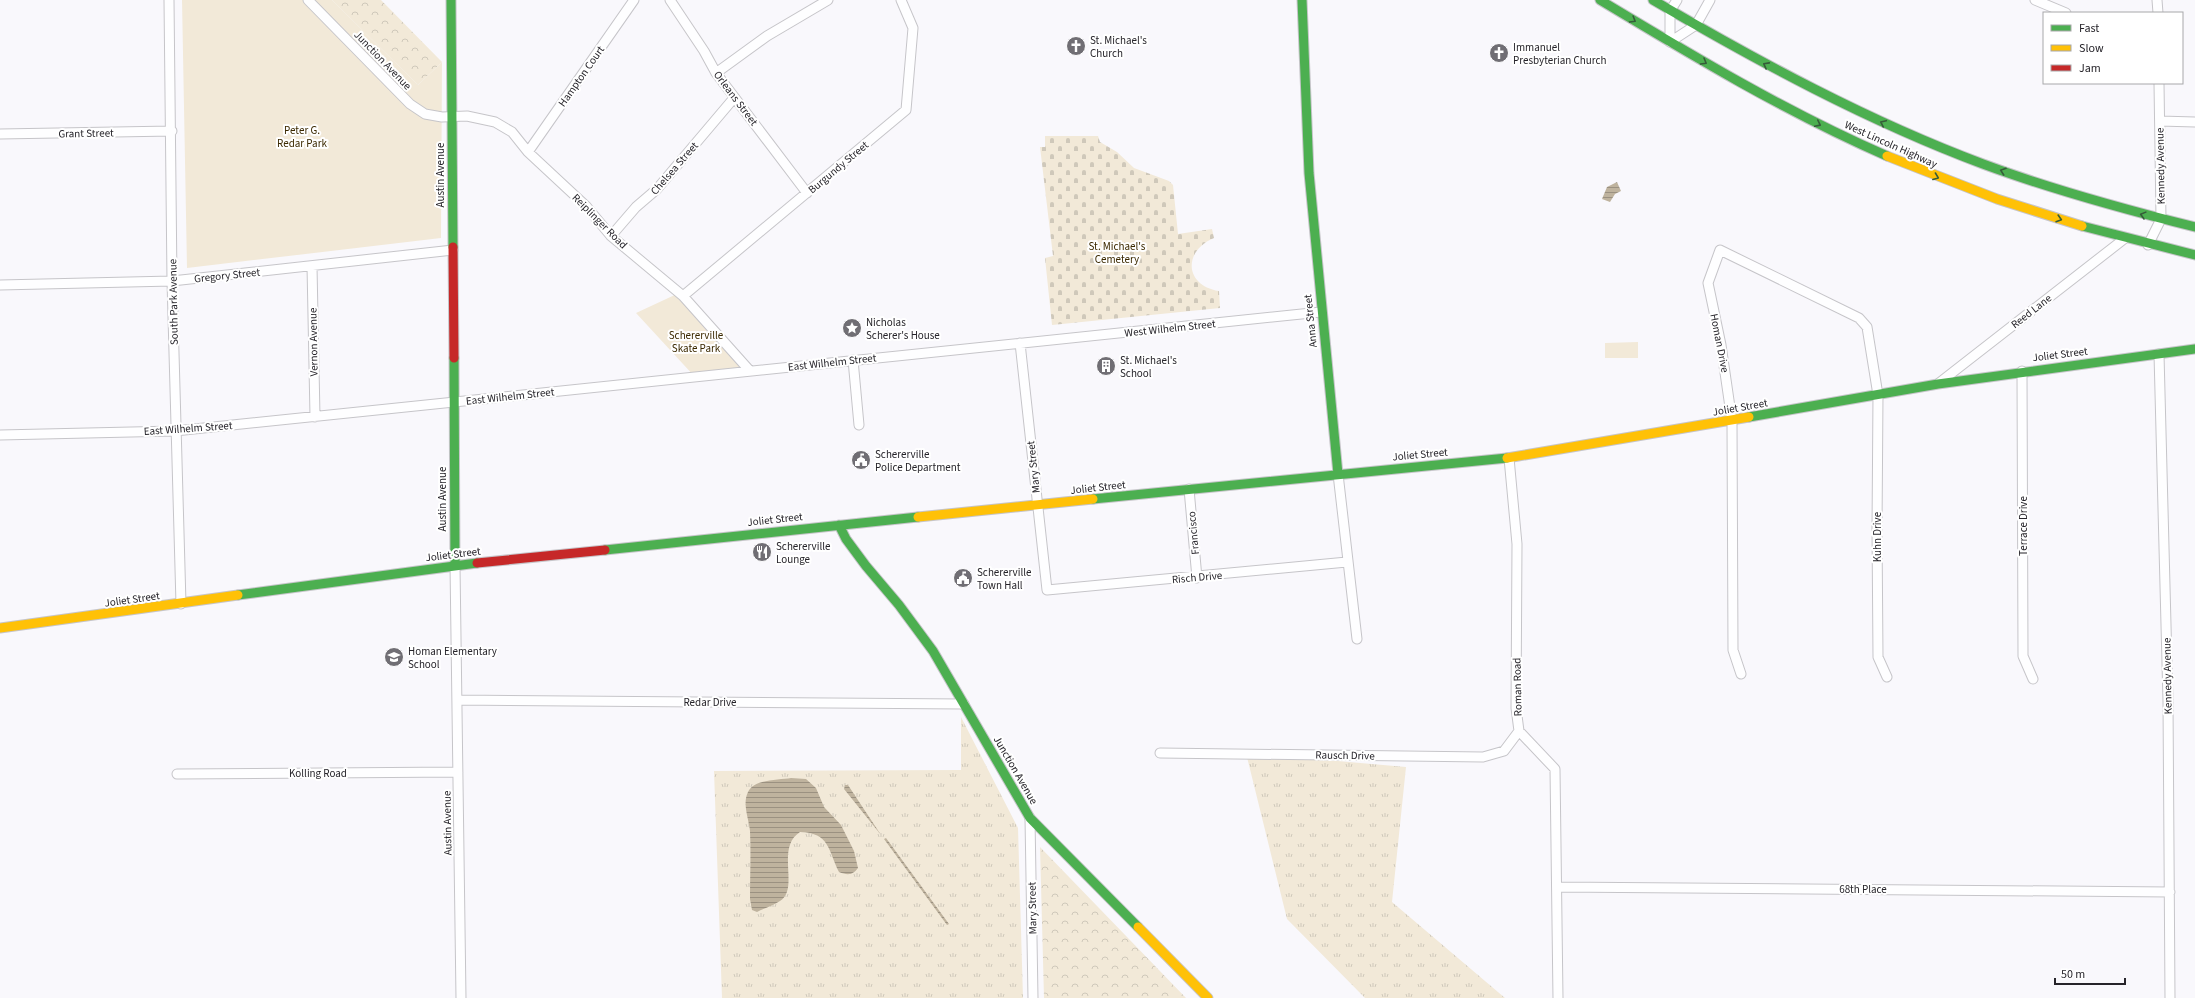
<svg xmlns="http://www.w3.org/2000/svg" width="2195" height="998" font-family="'Source Sans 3',sans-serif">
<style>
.grass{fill:url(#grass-tufts)}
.forest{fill:url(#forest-crowns)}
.cemetery{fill:url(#cemetery-stones)}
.green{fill:#f2e9d8}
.water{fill:url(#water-rules)}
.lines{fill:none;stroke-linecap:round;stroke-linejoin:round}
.street-casing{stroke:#c6c5c9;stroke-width:11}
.fast-casing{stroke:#c6c5c9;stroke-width:11}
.slow-casing{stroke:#c6c5c9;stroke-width:11}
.jam-casing{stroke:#c6c5c9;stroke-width:11}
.street{stroke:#fefeff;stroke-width:9}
.fast{stroke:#4caf50;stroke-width:9}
.slow{stroke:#ffc107;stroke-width:9}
.jam{stroke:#c62828;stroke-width:9}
.oneway{stroke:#355c39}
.labels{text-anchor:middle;stroke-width:4;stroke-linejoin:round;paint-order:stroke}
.poi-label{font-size:11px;fill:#26242a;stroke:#fff;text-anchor:start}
.street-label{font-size:11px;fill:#26242a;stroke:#fff}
.park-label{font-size:11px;fill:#3b2900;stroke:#fff}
</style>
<defs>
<pattern id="grass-tufts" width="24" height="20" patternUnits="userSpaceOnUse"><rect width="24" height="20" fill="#f2e9d8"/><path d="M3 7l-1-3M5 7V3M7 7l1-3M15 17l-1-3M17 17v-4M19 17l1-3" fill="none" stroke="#cfc8ba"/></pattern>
<pattern id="forest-crowns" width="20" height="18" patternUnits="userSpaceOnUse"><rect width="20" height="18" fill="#f2e9d8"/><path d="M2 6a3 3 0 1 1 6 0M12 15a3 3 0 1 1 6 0" fill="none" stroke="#cfc8ba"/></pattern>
<pattern id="cemetery-stones" width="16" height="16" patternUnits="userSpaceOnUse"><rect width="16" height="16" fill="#f2e9d8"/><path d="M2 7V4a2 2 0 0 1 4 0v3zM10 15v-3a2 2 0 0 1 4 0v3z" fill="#cfc8ba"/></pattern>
<pattern id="water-rules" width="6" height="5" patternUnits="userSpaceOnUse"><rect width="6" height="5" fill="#bfb39e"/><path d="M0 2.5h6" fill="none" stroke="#9b9181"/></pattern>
</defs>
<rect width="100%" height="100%" fill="#f9f8fc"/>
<!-- grass -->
<path class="grass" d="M961 717 1018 828 1023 998H722L714 771 961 770Z
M1246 753 1406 767 1392 902 1505 998H1365L1287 919Z"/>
<!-- forest -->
<path class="forest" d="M332 0H381L442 62 418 85Z
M1040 847 1186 998H1044Z"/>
<!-- cemetery -->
<path class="cemetery" d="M1045 136H1098L1100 142 1117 152 1134 168 1169 181 1173 185 1178 234 1212 229 1214 238C1183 251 1184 285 1219 291L1220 308 1052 325 1045 258 1053 256 1040 147H1045Z"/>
<!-- green -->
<path class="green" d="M182 0H332L418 85 442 62 441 238 187 268Z
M679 293 750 371 695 377 636 313Z
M1638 342V358H1605V343Z"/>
<!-- water -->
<path class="water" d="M1617 182 1621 191 1615 194 1610 202 1602 199 1607 187Z
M791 778 806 779 816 788 824 807 841 825 854 851 858 868C852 876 847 875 839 872 828 850 830 833 800 832 775 848 800 888 780 901 773 906 764 908 757 912L752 910 750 899C750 877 751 854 750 831 749 819 742 804 748 792 754 779 779 780 791 778Z
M845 785H848L881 835 844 789Z
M886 838 949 924 947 925 884 839Z"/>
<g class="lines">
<!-- street casing -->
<g class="street-casing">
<path id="street" d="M169 0 172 281 181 604
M308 0 410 104 425 114 442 117 467 116 495 122 512 132 528 152 586 206 611 236 683 296 750 371
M670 0 704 51 716 73 807 193
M2035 0 2066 13
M2157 0 2158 13
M1670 42 1696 25 1710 0
M1670 42V11L1677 0
M716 73 767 36 828 0
M2160 121 2195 122
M0 134 172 131
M528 152 634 0
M611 236 636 207 657 189 734 98
M2148 245 2161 219 2159 83
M312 266 315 417
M0 285 172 281 453 250
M683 296 906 110 913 28 901 0
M1020 343 1047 590 1347 562
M2159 354 2168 702 2170 998
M853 360 859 425
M2022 371 2023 656 2033 679
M1939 383 2124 239
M0 435 175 431 1321 312
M1509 458 1517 544 1516 708 1519 731 1555 769 1558 998
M1338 474 1357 639
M1189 489 1197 578
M455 565 461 998
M1741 674 1733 650 1732 421 1721 345 1708 283 1720 250 1859 318 1867 327 1878 395 1877 530 1878 657 1887 677
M457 700 964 704
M1160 753 1483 757 1504 751 1519 731
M177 774 458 772
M1030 818 1033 998
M1557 887 2170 892"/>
</g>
<!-- fast casing -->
<g class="fast-casing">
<path id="fast" d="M451 0 453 247
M1302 0 1309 173 1338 474
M1600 0C1693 56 1786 112 1887 156
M1653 0C1759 62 1868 121 1983 164 2053 190 2123 209 2195 227
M2082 226 2195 255
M454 358 455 565
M1749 417 1938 384 2195 349
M1093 499 1507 458
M839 525 846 539 866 566 899 605 933 651 1030 818 1138 927
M605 550 918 517
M238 595 477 563"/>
</g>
<!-- slow casing -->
<g class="slow-casing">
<path id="slow" d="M1887 156 1997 199 2082 226
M1507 458 1749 417
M918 517 1093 499
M0 628 238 595
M1138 927 1208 998"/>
</g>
<!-- jam casing -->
<g class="jam-casing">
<path id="jam" d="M453 247 454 358
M477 563 605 550"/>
</g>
<!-- street -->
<use href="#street" class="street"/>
<!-- fast -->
<use href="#fast" class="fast"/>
<!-- slow -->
<use href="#slow" class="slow"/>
<!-- jam -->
<use href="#jam" class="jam"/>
</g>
<!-- one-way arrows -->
<defs><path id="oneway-chevron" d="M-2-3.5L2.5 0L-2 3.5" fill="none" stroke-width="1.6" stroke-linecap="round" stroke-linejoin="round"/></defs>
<g class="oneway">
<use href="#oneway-chevron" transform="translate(1633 20) rotate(31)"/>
<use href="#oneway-chevron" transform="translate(1704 62) rotate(30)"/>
<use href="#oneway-chevron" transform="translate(1766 65) rotate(-152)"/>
<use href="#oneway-chevron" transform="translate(1883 123) rotate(-155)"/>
<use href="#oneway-chevron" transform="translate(1818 124) rotate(26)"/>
<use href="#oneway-chevron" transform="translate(2003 171) rotate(-161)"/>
<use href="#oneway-chevron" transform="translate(1936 177) rotate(21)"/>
<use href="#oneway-chevron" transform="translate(2143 215) rotate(-165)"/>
<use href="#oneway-chevron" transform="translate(2059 219) rotate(17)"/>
</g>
<!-- icons -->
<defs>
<g id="church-disc" transform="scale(1)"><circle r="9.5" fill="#706e74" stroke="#fff"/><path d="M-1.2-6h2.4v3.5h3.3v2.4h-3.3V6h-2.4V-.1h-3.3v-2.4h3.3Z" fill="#fff"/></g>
<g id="sight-disc" transform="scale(1)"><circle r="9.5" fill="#706e74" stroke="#fff"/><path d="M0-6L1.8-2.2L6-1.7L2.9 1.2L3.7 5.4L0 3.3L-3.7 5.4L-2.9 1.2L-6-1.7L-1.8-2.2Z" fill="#fff"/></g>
<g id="building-disc" transform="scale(1)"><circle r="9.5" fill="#706e74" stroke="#fff"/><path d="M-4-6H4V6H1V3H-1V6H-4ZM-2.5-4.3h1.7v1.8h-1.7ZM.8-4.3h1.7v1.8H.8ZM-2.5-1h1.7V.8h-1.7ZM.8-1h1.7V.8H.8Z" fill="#fff"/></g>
<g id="civic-disc" transform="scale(1)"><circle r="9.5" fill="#706e74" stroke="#fff"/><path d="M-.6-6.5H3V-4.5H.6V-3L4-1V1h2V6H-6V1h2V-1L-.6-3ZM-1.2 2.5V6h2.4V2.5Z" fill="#fff"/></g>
<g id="restaurant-disc" transform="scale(1)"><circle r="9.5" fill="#706e74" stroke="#fff"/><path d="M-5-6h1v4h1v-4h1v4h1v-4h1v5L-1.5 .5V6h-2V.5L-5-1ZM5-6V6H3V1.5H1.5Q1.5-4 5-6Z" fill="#fff"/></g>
<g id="school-disc" transform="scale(1)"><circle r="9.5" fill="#706e74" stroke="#fff"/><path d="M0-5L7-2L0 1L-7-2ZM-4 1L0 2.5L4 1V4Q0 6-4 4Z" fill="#fff"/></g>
</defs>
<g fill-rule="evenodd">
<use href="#church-disc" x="1076" y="46"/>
<use href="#church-disc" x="1499" y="53"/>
<use href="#sight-disc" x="852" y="328"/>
<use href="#building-disc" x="1106" y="366"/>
<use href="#civic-disc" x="861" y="460"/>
<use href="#restaurant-disc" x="762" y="552"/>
<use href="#civic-disc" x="963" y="578"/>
<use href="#school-disc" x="394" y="657"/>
</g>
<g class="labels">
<!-- poi labels -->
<g class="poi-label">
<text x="1090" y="44">St. Michael's<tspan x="1090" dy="13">Church</tspan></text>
<text x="1513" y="51">Immanuel<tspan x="1513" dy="13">Presbyterian Church</tspan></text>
<text x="866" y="326">Nicholas<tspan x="866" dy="13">Scherer's House</tspan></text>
<text x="1120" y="364">St. Michael's<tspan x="1120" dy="13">School</tspan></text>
<text x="875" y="458">Schererville<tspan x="875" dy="13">Police Department</tspan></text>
<text x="776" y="550">Schererville<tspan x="776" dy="13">Lounge</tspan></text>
<text x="977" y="576">Schererville<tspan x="977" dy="13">Town Hall</tspan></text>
<text x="408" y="655">Homan Elementary<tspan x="408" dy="13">School</tspan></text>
</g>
<!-- street labels -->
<g class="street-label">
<text transform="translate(383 60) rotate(46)" y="4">Junction Avenue</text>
<text transform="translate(581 76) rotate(-55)" y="4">Hampton Court</text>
<text transform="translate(736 98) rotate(53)" y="4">Orleans Street</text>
<text transform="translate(86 133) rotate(-1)" y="4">Grant Street</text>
<text transform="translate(1891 144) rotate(24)" y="4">West Lincoln Highway</text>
<text transform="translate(2160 166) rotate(-91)" y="4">Kennedy Avenue</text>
<text transform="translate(838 167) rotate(-40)" y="4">Burgundy Street</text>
<text transform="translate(674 168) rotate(-49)" y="4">Chelsea Street</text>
<text transform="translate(440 175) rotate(-90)" y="4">Austin Avenue</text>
<text transform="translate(600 221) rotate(45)" y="4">Reiplinger Road</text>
<text transform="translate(227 275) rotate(-6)" y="4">Gregory Street</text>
<text transform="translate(173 302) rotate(-91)" y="4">South Park Avenue</text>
<text transform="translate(2031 311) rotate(-38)" y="4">Reed Lane</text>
<text transform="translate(1310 321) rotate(-96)" y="4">Anna Street</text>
<text transform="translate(1170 328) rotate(-6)" y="4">West Wilhelm Street</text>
<text transform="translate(313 342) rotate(-91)" y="4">Vernon Avenue</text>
<text transform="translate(1720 343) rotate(79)" y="4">Homan Drive</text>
<text transform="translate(2060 354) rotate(-7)" y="4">Joliet Street</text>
<text transform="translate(832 362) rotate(-6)" y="4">East Wilhelm Street</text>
<text transform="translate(510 396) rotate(-6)" y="4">East Wilhelm Street</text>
<text transform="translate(1740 407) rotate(-10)" y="4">Joliet Street</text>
<text transform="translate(188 428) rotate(-4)" y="4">East Wilhelm Street</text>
<text transform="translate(1420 454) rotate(-5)" y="4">Joliet Street</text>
<text transform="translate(1033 467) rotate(-96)" y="4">Mary Street</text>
<text transform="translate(1098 487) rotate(-6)" y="4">Joliet Street</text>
<text transform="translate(442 499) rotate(-90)" y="4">Austin Avenue</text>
<text transform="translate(775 519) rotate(-6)" y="4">Joliet Street</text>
<text transform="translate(2023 526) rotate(-90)" y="4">Terrace Drive</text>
<text transform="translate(1193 533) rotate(-95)" y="4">Francisco</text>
<text transform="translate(1877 537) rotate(-90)" y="4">Kuhn Drive</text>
<text transform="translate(453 554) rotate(-7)" y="4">Joliet Street</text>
<text transform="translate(1197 577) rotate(-5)" y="4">Risch Drive</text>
<text transform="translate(132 599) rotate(-8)" y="4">Joliet Street</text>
<text transform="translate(2167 676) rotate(-91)" y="4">Kennedy Avenue</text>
<text transform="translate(1517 687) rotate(-91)" y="4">Roman Road</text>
<text x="710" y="706">Redar Drive</text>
<text transform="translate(1345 755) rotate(1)" y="4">Rausch Drive</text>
<text transform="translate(1016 770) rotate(60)" y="4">Junction Avenue</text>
<text x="318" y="777">Kolling Road</text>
<text transform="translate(447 823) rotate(-91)" y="4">Austin Avenue</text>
<text x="1863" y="893">68th Place</text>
<text transform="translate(1032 908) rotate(-91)" y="4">Mary Street</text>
</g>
<!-- park labels -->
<g class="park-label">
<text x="302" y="134">Peter G.<tspan x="302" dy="13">Redar Park</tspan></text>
<text x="1117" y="250">St. Michael's<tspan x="1117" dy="13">Cemetery</tspan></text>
<text x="696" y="339">Schererville<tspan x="696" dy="13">Skate Park</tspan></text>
</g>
</g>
<!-- legend -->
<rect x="2043" y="12" width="140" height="72" fill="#ffffff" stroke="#a8a7aa"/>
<rect x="2051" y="25" width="20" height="6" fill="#4caf50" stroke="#a8a7aa"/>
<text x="2079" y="32" font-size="12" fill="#26242a">Fast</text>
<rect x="2051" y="45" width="20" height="6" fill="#ffc107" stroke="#a8a7aa"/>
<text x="2079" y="52" font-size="12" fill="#26242a">Slow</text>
<rect x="2051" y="65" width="20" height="6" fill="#c62828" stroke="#a8a7aa"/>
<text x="2079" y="72" font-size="12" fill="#26242a">Jam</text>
<!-- scale -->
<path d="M2055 978v6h70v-6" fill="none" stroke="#26242a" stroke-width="2"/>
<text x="2061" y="978" font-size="12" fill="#26242a" stroke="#ffffff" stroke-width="3" paint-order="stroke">50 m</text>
</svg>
